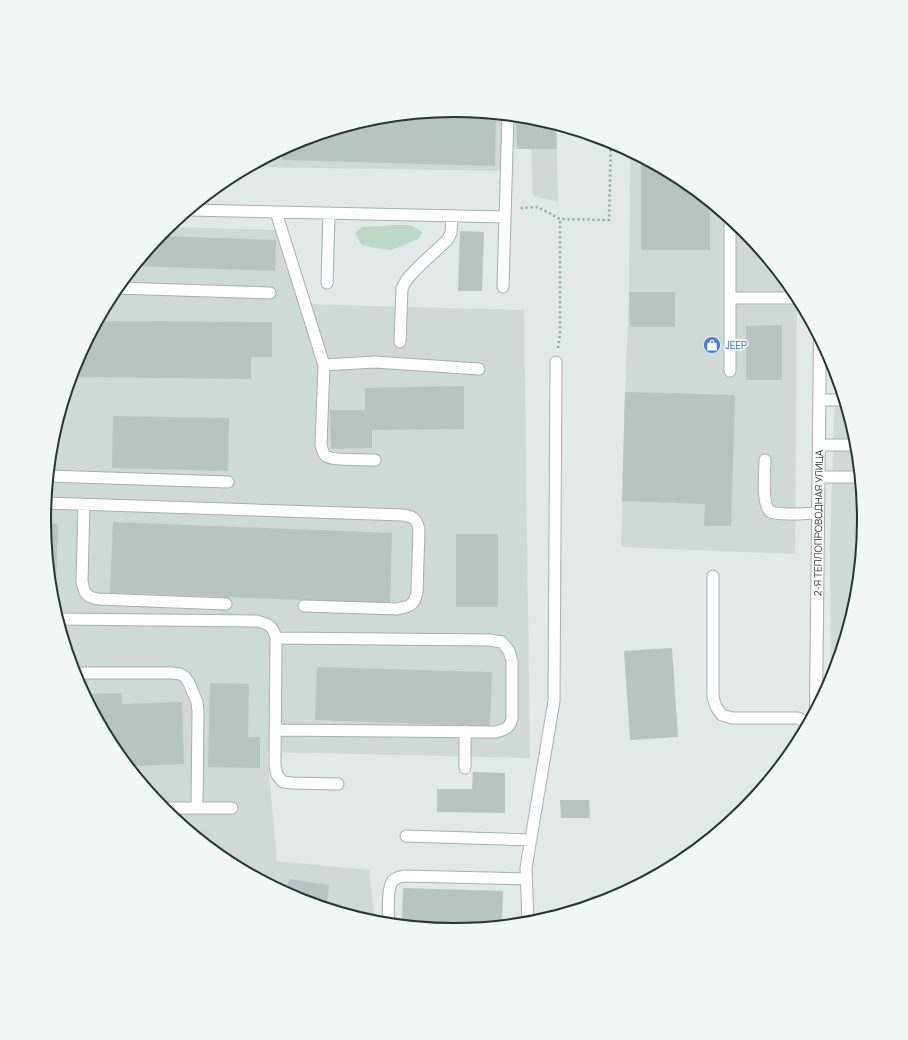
<svg xmlns="http://www.w3.org/2000/svg" width="908" height="1040" font-family="Manrope,sans-serif">
<style>
.built{fill:#cfd9d6}
.green{fill:#bcd8c7}
.building{fill:#b7c4c0}
.lines{fill:none;stroke-linecap:round;stroke-linejoin:round}
.service-casing{stroke:#a4b1ae;stroke-width:13}
.minor-casing{stroke:#a4b1ae;stroke-width:14}
.path{stroke:#85a9a3;stroke-width:2.5;stroke-dasharray:2 3;stroke-linecap:butt}
.service{stroke:#fff;stroke-width:11}
.minor{stroke:#fff;stroke-width:12}
.labels{text-anchor:middle;stroke-width:3.5;stroke-linejoin:round;paint-order:stroke}
.shop-label{font-size:10px;fill:#366cbe;stroke:#f1f7f4;text-anchor:start}
.street-label{font-size:10px;fill:#233835;stroke:#f1f7f4}
.rim{fill:none;stroke:#233835;stroke-width:2}
</style>
<rect width="100%" height="100%" fill="#e1eae7"/>
<!-- built -->
<path class="built" d="M454 110 534 118 556 125 558 202 533 196 531 147 517 149 507 148 502 171 249 167 297 141 374 118Z
M630 152 682 179 744 230 797 296 795 554 621 547 625 392 629 292Z
M168 227 278 230 299 304 524 310 530 758 267 752 277 861 369 870 375 922 297 899 226 861 164 810 113 748 75 677 56 613V595H51L44 520 45 513H52V499H46L52 440 75 363 113 292 164 230Z
M837 376 856 440 864 520 856 600 831 680 830 547 834 419Z"/>
<!-- green -->
<path class="green" d="M396 225H410L423 232 418 239 392 250 374 248 361 244 355 233 362 227Z"/>
<!-- building -->
<path class="building" d="M435 112 496 114 495 166 282 160V149L297 141 374 118Z
M516 116 534 118 556 125 557 149H517Z
M641 160H646L682 179 710 202V250H641Z
M460 231 484 232 482 291H458Z
M159 236 276 240 275 271 137 266V263Z
M629 292H675V327H630Z
M98 321 272 322V357H251V379L72 377V372L75 363Z
M782 325V380H746V326Z
M464 386V429L372 430V448L331 449 330 410H365V388Z
M625 392 735 395 731 526H704L705 504 622 501Z
M113 416 229 418 228 471 112 468Z
M113 522 392 533 390 603 110 593Z
M44 523 58 524 56 591 51 590Z
M861 533H863L862 545H860Z
M456 534H498V607H456Z
M672 648 678 737 630 740 624 651Z
M317 667 492 672 490 726 315 720Z
M210 683 249 684 248 737H260V768L208 767Z
M122 693V704L182 702 184 764 128 766 113 748 85 694Z
M473 772 505 773V813L437 812V789H472Z
M560 800H589L590 818H561Z
M289 879 329 885 326 908 297 899 287 894Z
M403 888 503 891 502 925 454 930 402 925Z"/>
<g class="lines">
<!-- service casing -->
<g class="service-casing">
<path id="service" d="M189 210 505 217
M276 212 324 365 375 362 479 369
M327 283 329 213
M503 287 508 115
M116 288 270 293
M730 298V219
M400 342 402 288C410 271 435 253 448 239L451 233 452 216
M324 365 321 445C322 449 323 454 326 456 332 461 366 459 375 460
M730 371V298H798
M819 400H844
M819 445H857
M765 460C765 471 761 506 771 512 779 516 808 513 818 513
M48 476 228 482
M819 477H860
M46 503 403 515C414 517 416 518 419 529L417 592C414 606 410 606 397 609L304 606
M84 504 82 581C84 593 86 597 98 599L226 604
M713 576V697L716 707 722 715 732 718H798L808 723
M58 619 257 621C269 624 273 626 276 638L275 766 277 775 283 782 292 783 338 784
M75 676 76 674 85 673H172L180 674 185 677 189 683 197 702 198 711 197 808
M276 730 496 732C506 729 510 728 512 718V661L509 651 502 642 490 640 276 638
M465 768V731
M162 808H232
M406 836 531 840
M528 923 526 868 554 701 556 362
M388 924C389 914 387 891 391 884 393 878 399 877 404 876L526 879"/>
</g>
<!-- minor casing -->
<g class="minor-casing">
<g id="minor">
<path id="s1" d="M816 708 820 339"/>
</g>
</g>
<!-- path -->
<path class="path" d="M521 209 522 208 538 207 560 219 609 220 611 141
M558 348 560 335V219"/>
<!-- service -->
<use href="#service" class="service"/>
<!-- minor -->
<use href="#minor" class="minor"/>
</g>
<!-- icons -->
<defs>
<g id="shop-disc" transform="scale(0.9)"><circle r="9.5" fill="#3f7fe0" stroke="#f1f7f4"/><path d="M-5-2.5h2.3a2.7 3.5 0 0 1 5.4 0H5L5.5 6h-11ZM-1.5-2.5h3a1.5 2.3 0 0 0-3 0Z" fill="#fff"/></g>
</defs>
<g fill-rule="evenodd">
<use href="#shop-disc" x="712" y="345"/>
</g>
<g class="labels">
<!-- shop labels -->
<g class="shop-label">
<text x="725" y="349">JEEP</text>
</g>
<!-- street labels -->
<g class="street-label">
<text dy="4" stroke="none"><textPath href="#s1" startOffset="185">2-Я ТЕПЛОПРОВОДНАЯ УЛИЦА</textPath></text>
</g>
</g>
<!-- crop -->
<path d="M0 0H908V1040H0ZM51 520a403 403 0 1 1 806 0a403 403 0 1 1-806 0Z" fill="#f1f7f4" fill-rule="evenodd"/>
<path class="rim" d="M51 520a403 403 0 1 1 806 0a403 403 0 1 1-806 0Z"/>
</svg>
